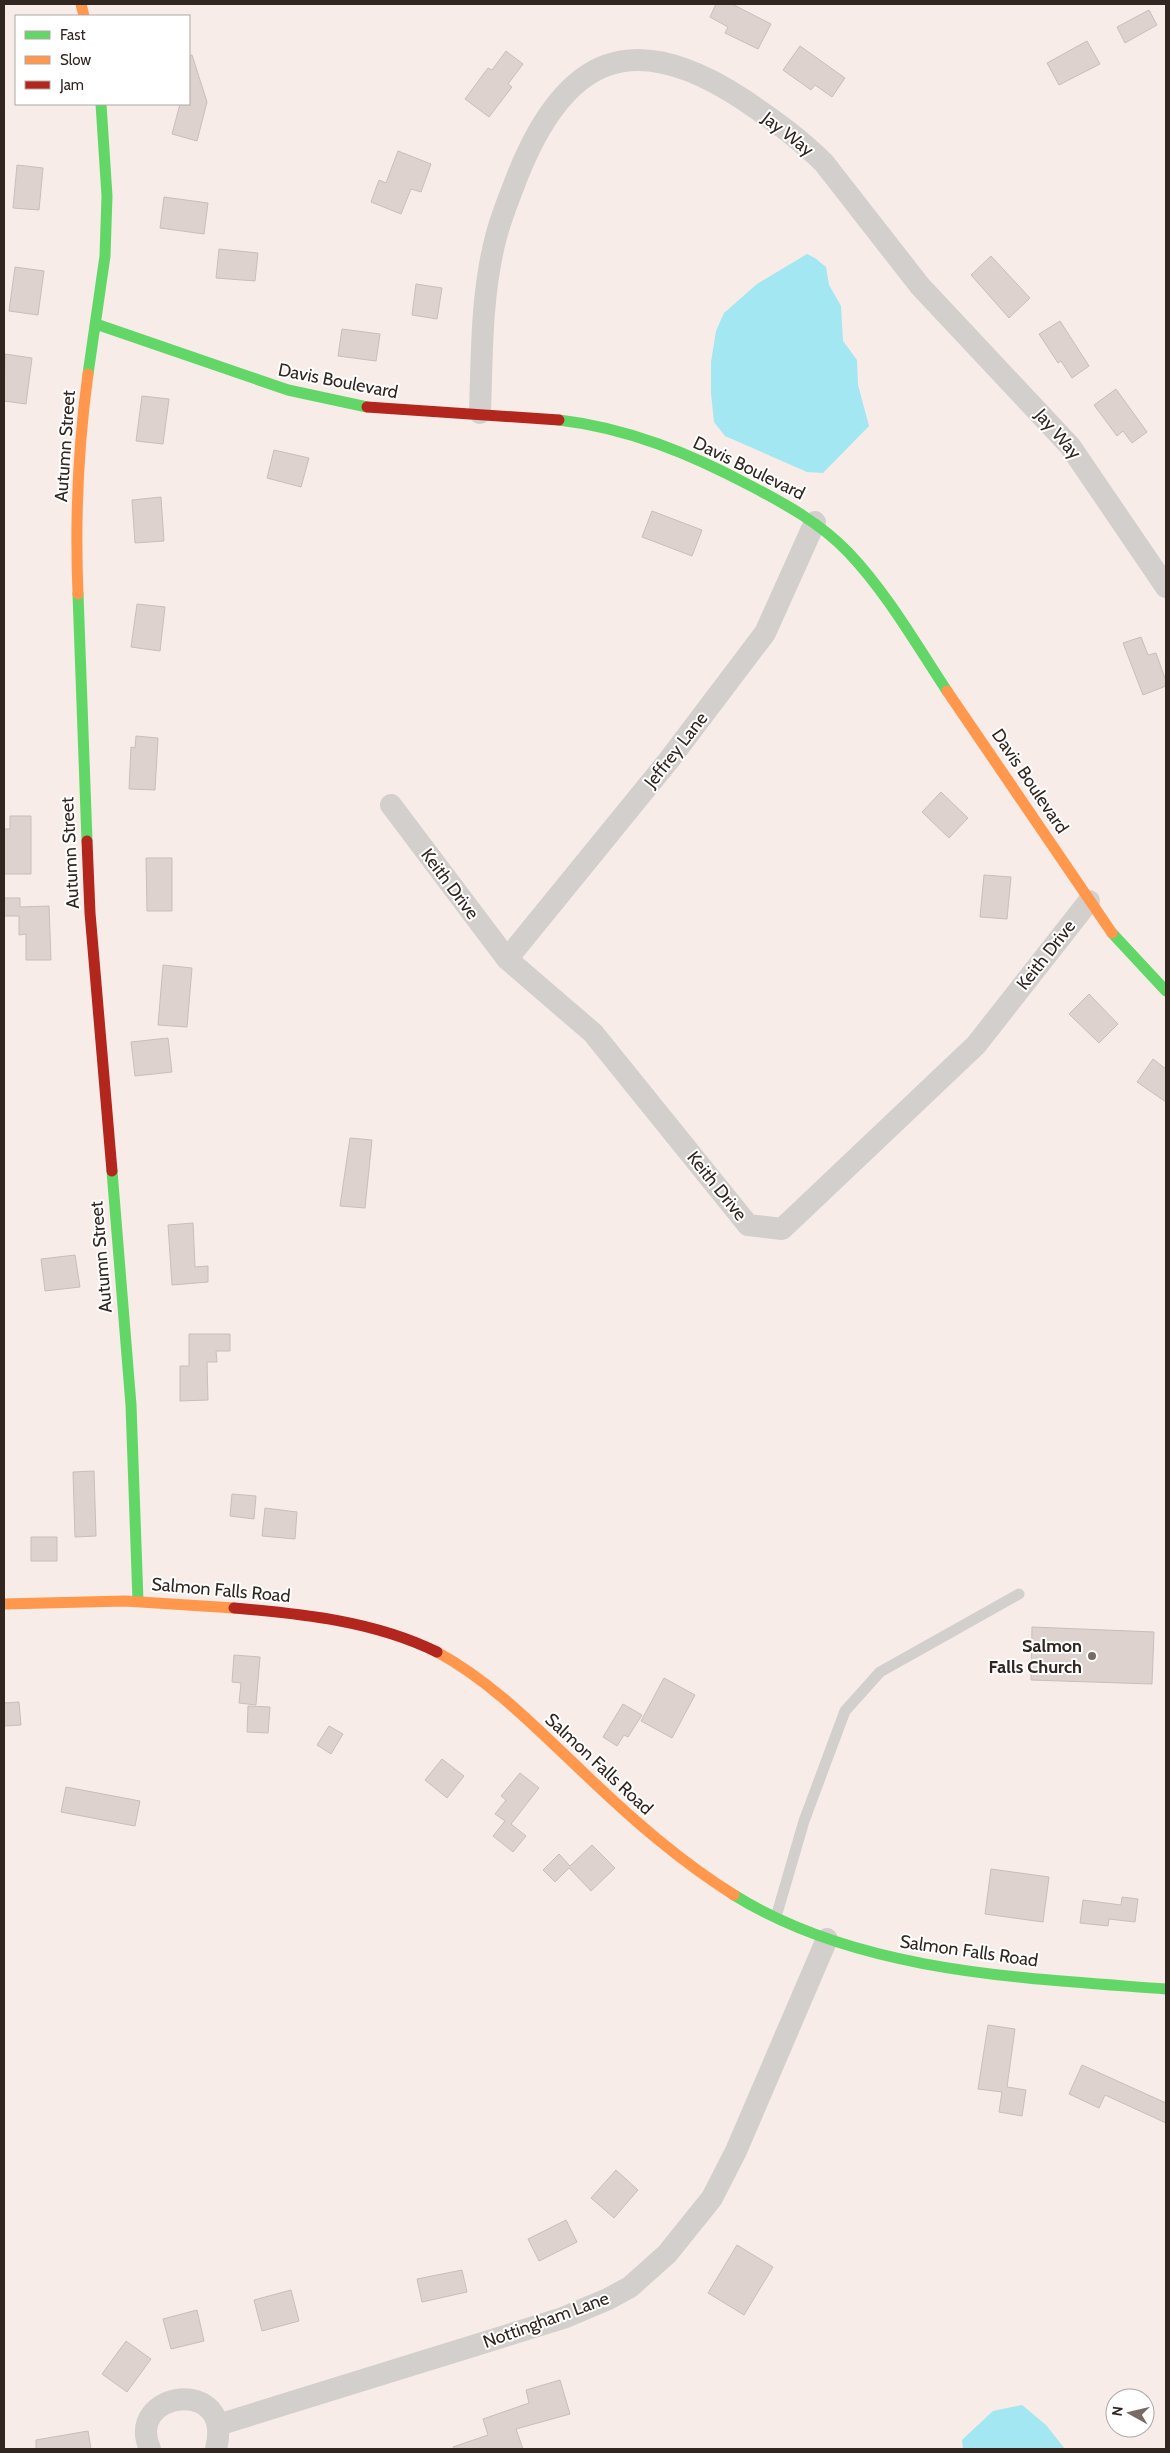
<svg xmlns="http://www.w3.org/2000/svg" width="1170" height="2453" font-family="Cabin,sans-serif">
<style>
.water{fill:#a2e7f1}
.building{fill:#ddd2ce;stroke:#c9beba}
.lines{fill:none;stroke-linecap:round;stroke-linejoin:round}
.lane{stroke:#d3cfcd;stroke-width:11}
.street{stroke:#d3cfcd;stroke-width:22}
.fast{stroke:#63d668;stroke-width:11}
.slow{stroke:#ff974d;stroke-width:11}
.jam{stroke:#b3261e;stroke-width:11}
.poi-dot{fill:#776b66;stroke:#fff;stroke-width:2}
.labels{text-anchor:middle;stroke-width:4;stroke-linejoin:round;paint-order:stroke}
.street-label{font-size:18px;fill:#322621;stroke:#fff}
.poi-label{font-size:18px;font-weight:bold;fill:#322621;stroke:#fff;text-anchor:end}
</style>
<rect width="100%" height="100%" fill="#f7ece7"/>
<!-- water -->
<path class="water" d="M807 254 815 258 826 267 829 285 841 306 843 341 857 360 858 385 869 426 823 473 807 472 725 436 714 422 711 393V362L716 331 724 313 757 284Z
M1022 2405 1046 2425 1065 2449H963L962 2440 993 2411Z"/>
<!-- building -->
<path class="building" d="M716 4H732L771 24 758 49 725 33 728 27 710 17Z
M1149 10 1157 25 1125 43 1117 27Z
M1087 41 1100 64 1059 85 1047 63Z
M800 46 845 78 832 97 815 85 811 90 783 70Z
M506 51 523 64 508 84 512 87 489 117 465 99 488 68 492 70Z
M192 55 207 102 197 141 172 134 180 104H189V56Z
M398 151 431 164 421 192 411 189 401 214 371 202 379 180 386 183Z
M17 165 43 168 39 210 13 208Z
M164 197 208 203 204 234 160 228Z
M219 249 258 253 255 281 216 278Z
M991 256 1030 298 1009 318 971 275Z
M15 267 44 271 38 315 9 311Z
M416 284 442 288 437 319 412 315Z
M1060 321 1089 366 1072 378 1061 361 1058 363 1039 334Z
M342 329 380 334 376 361 338 356Z
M5 354 32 358 26 404 4 401Z
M1116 389 1147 432 1132 443 1123 431 1117 436 1094 405Z
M142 396 169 399 163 444 136 441Z
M274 450 309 458 301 487 267 478Z
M161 497 164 541 135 543 132 500Z
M652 511 702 530 692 556 642 537Z
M137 604 165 607 160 651 131 647Z
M1141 637 1148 655 1156 653 1166 681V686L1143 695 1123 643Z
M136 736 158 738 155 790 129 789 131 747 135 748Z
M941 792 968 818 949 838 922 812Z
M10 816H31V874H4V829H10Z
M146 858H172V911H147Z
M984 875 1011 877 1007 919 980 917Z
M4 898H20V907L49 906 51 960H26V934L19 935V916H4Z
M163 965 192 968 187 1027 158 1025Z
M1089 994 1118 1024 1099 1043 1069 1014Z
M168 1038 172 1072 135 1076 131 1042Z
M1153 1059 1166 1069V1102L1137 1082Z
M350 1138 372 1140 365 1208 340 1206Z
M193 1223 195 1267 208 1266V1282L172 1285 168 1225Z
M75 1255 80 1287 45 1291 41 1259Z
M189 1334H230V1351H216L217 1362H207L208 1400 180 1401V1366H189Z
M94 1471 96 1536 75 1537 73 1472Z
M232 1494 256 1496 254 1519 230 1516Z
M265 1508 297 1512 295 1539 262 1536Z
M31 1537H57V1561H31Z
M1032 1627 1154 1632 1152 1684 1031 1680Z
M234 1655 260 1657 256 1705 239 1703 241 1683 232 1682Z
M664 1678 695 1695 672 1738 641 1721Z
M19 1702 21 1725 4 1726V1703Z
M623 1704 642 1715 628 1737 624 1735 617 1746 603 1737Z
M248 1706 270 1707 268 1733 247 1732Z
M329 1726 343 1734 331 1754 317 1745Z
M442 1759 464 1776 447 1798 425 1780Z
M520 1773 539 1788 511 1824 526 1836 513 1852 493 1836 505 1821 495 1814 506 1800 501 1796Z
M66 1787 140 1801 135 1826 61 1812Z
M592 1845 615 1868 591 1891 569 1868 555 1882 543 1870 559 1854 570 1866Z
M991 1869 1049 1877 1043 1922 985 1914Z
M1122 1897 1138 1899 1135 1922 1109 1919 1108 1926 1080 1923 1083 1900 1121 1905Z
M988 2025 1015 2029 1007 2087 1026 2090 1022 2116 999 2112 1002 2092 978 2089Z
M1082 2065 1166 2103V2123L1105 2095 1099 2108 1069 2094Z
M616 2170 638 2190 614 2218 591 2198Z
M566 2220 577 2242 539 2261 528 2239Z
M737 2245 773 2267 744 2315 708 2293Z
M462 2270 467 2292 422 2302 417 2279Z
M291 2290 299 2321 262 2331 254 2300Z
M197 2310 204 2341 171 2349 163 2319Z
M126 2341 151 2359 127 2392 102 2374Z
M560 2380 570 2414 516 2429 523 2449H454L453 2447 488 2435 483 2419 529 2403 526 2390Z
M88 2431 91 2449H36V2440Z"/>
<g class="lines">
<!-- lane -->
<path class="lane" d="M776 1917 804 1821 845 1711 880 1672 1019 1594"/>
<!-- street -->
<path class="street" d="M480 413C482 355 481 294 496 237 501 217 510 196 517 177 565 56 632 26 744 100 772 119 799 138 824 163L920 286 1070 446 1166 587
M391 805 507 959 593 1033 748 1225 782 1229 976 1045 1089 901
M507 959 669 760 765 633 815 522
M218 2425 563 2318 608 2299 630 2287 667 2254 712 2198 736 2151 827 1939
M150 2449C124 2391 235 2375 216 2449"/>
<!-- fast -->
<path class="fast" d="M96 324 288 390 367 407
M88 374 105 256 107 196 101 104
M559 420C628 428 691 454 751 486 787 505 820 523 848 552 887 593 916 644 947 691
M78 594 87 841
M1112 933 1166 991
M112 1171 131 1405 138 1601
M734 1895C859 1973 1023 1978 1166 1989"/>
<!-- slow -->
<path class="slow" d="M81 4 84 16
M78 594C75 521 78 447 88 374
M947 691 1112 933
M4 1604 125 1601 234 1608
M437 1652C494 1683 539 1731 586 1775 633 1820 680 1861 734 1895"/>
<!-- jam -->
<path class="jam" d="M367 407 559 420
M87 841 90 913 112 1171
M234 1608C303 1614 374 1621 437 1652"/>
</g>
<!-- markers -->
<circle class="poi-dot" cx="1092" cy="1656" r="5"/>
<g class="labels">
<!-- street labels -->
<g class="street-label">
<text transform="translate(788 134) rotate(38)" y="6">Jay Way</text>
<text transform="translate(338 381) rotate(11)" y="6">Davis Boulevard</text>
<text transform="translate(1058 434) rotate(49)" y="6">Jay Way</text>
<text transform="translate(65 446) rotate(-86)" y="6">Autumn Street</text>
<text transform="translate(749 468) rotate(26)" y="6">Davis Boulevard</text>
<text transform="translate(676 750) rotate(-52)" y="6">Jeffrey Lane</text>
<text transform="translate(1030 781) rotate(56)" y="6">Davis Boulevard</text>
<text transform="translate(70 853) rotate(-93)" y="6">Autumn Street</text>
<text transform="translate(450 884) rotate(53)" y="6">Keith Drive</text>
<text transform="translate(1046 955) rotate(-52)" y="6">Keith Drive</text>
<text transform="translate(717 1186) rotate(51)" y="6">Keith Drive</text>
<text transform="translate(101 1257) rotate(-95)" y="6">Autumn Street</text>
<text transform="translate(221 1590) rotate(5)" y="6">Salmon Falls Road</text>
<text transform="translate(599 1764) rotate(43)" y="6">Salmon Falls Road</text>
<text transform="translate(969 1951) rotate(8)" y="6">Salmon Falls Road</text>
<text transform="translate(546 2320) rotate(-20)" y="6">Nottingham Lane</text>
</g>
<!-- poi labels -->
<g class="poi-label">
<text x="1082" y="1652">Salmon<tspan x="1082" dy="21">Falls Church</tspan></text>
</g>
</g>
<!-- border -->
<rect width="1170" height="2453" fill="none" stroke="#322621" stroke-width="10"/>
<!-- legend -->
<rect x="15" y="15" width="175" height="90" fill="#ffffff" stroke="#ada8a6"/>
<rect x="25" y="31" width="25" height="8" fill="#63d668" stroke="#ada8a6"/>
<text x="60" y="40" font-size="15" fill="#322621">Fast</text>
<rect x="25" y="56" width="25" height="8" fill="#ff974d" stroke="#ada8a6"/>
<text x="60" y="65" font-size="15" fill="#322621">Slow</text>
<rect x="25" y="81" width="25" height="8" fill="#b3261e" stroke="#ada8a6"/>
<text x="60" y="90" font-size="15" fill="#322621">Jam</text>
<!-- north arrow -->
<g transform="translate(1130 2413) rotate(278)"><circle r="24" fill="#ffffff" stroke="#ada8a6"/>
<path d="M0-4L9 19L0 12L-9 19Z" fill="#776b66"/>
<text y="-8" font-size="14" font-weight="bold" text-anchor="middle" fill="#322621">N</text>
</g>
</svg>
